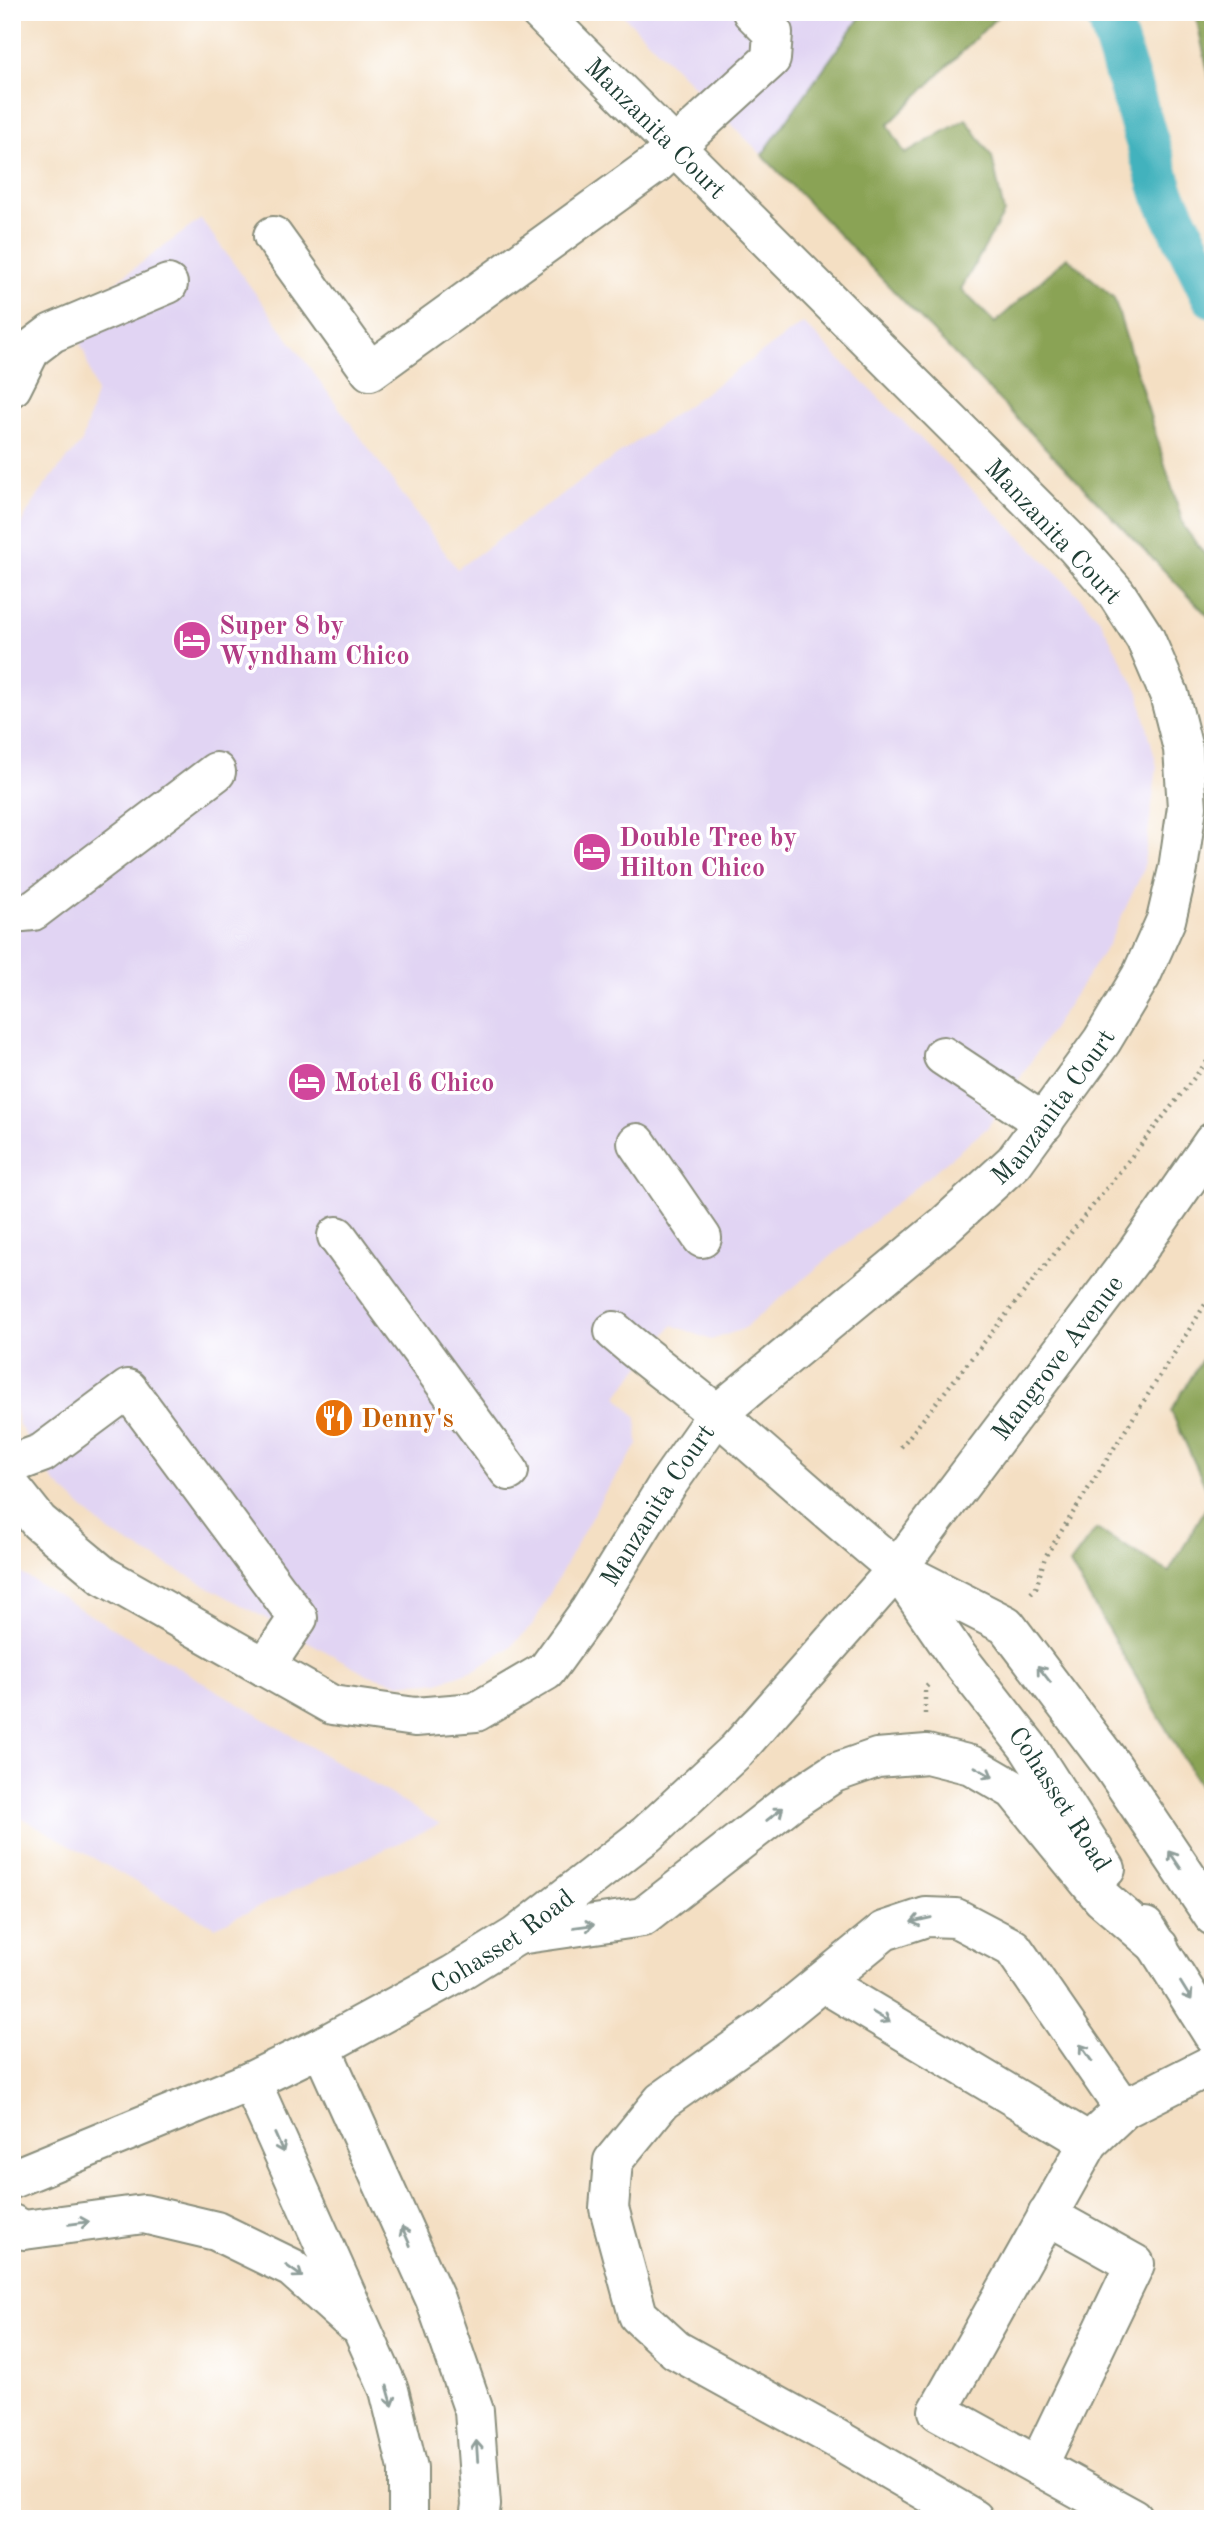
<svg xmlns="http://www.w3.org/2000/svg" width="1225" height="2531" font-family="'Old Standard TT',serif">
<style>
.built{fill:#e1d4f3}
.forest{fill:#8aa354;stroke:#547044;stroke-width:2}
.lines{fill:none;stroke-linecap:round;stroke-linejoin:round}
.canal{stroke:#43b2bd;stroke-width:44}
.minor-casing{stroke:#8a8e7c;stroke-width:42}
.major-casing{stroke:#8a8e7c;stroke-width:42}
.highway-casing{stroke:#8a8e7c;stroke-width:42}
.path{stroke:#8a8e7c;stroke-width:4.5;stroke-dasharray:2 5;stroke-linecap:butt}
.minor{stroke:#fff;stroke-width:38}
.major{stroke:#fff;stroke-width:38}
.highway{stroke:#fff;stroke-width:38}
.oneway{stroke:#8f9e9a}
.labels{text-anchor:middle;stroke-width:7;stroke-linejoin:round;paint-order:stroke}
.street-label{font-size:26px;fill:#1f3d34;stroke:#fff}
.hotel-label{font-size:26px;font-weight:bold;fill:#b23c85;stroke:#fff;text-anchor:start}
.food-label{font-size:26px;font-weight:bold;fill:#c56008;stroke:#fff;text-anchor:start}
</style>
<rect width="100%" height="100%" fill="#fff"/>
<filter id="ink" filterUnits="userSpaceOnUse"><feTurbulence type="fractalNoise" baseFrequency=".0143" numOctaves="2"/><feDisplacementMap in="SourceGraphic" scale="14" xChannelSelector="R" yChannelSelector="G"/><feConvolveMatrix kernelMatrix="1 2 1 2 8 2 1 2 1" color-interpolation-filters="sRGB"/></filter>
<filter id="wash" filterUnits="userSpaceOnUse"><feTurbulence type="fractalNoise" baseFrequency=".00686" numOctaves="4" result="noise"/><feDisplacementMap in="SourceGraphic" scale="28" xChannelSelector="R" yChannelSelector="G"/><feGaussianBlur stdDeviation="1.57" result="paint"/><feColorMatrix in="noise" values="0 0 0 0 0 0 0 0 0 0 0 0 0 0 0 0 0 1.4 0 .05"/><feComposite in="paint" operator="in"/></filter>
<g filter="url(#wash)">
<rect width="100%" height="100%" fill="#f4dfc3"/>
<!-- built -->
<path class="built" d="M620 12H864L762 155Z
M201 219 457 569 803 323 1065 581 1099 618 1139 693 1157 767 1143 871 1109 943 987 1128 743 1329 711 1340 673 1325 617 1396 637 1418 638 1445 604 1494 532 1626 508 1649 476 1669 439 1682 398 1683 369 1675 110 1533 54 1482 19 1425 12 1397 14 541 26 515 45 485 82 442 96 393 84 351 67 318Z
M12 1568 440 1824 215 1927 12 1812Z"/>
<!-- forest -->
<path class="forest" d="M864 12H1002L888 125 905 154 966 119 992 157 1004 213 961 289 995 323 1067 257 1114 298 1184 527 1213 565V621L762 155Z
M1195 12H1213V95Z
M1213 1341V1809L1070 1564 1096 1529 1169 1572 1211 1499 1171 1411Z"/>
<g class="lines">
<!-- canal -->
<path class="canal" d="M1107 12 1163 193 1213 296"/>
</g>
</g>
<g filter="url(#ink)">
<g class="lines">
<!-- minor casing -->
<g class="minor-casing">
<g id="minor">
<path d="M273 236 370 371 657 163 771 59 773 33 752 12"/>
<path d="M12 387 31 349 52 333 168 284"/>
<path d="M12 913 33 911 216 772"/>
<path d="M943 1056 1044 1123"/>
<path d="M637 1143 702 1238"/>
<path d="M337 1236 509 1471"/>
<path id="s1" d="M614 1331C648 1361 684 1386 718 1415 778 1466 836 1519 897 1569L1136 1253 1213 1142"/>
<path d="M12 1464 42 1453 128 1389 298 1618 265 1667"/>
<path id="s2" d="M12 1488 39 1522 104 1576 332 1705 415 1717 476 1712 546 1671 590 1610 667 1485 717 1414 944 1226 1014 1162 1102 1041 1141 976 1166 920 1178 869 1187 807 1183 749 1169 694 1145 638 1116 593 1075 546 540 12"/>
<path d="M822 1982 1089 2142"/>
<path d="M1038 2466 1135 2264 1047 2215"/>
<path d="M974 2519 830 2435 676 2350 638 2315 609 2208 613 2161 662 2101 769 2025 884 1931 926 1917 956 1918 1013 1948 1124 2109"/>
<path d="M1134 2519 938 2411 1089 2142 1124 2109 1213 2064"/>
</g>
</g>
<!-- major casing -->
<g class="major-casing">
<g id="major">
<path id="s3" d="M897 1569 957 1656 1028 1747 1106 1869"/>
<path d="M902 1572 1006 1625 1113 1767 1213 1916"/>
<path d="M1145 1927 1213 2035"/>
<path d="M518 1935 643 1917 790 1802 834 1773 877 1758 927 1754 971 1765 1014 1790 1102 1898 1159 1947"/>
<path id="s4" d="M12 2179 251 2081 321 2047 453 1975 516 1936 647 1834 736 1751 897 1569"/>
</g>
</g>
<!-- highway casing -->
<g class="highway-casing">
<path id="highway" d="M321 2047 435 2299 474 2411 481 2505 479 2519
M251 2081 389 2390 408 2468V2519
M12 2224 24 2230 144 2214 216 2231 292 2268 352 2322"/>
</g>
<!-- path -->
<path class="path" d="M901 1447 1213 1054
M1031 1593 1036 1588 1045 1557 1213 1292
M925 1714V1688L928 1685"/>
<!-- minor -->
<use href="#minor" class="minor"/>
<!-- major -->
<use href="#major" class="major"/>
<!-- highway -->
<use href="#highway" class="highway"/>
</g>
<!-- one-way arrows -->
<defs><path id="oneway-shaft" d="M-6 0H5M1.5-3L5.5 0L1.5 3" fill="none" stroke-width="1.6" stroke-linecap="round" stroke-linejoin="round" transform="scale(1.75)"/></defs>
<g class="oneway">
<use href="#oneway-shaft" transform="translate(1044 1674) rotate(-128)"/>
<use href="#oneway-shaft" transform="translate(984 1772) rotate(30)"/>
<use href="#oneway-shaft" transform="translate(775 1814) rotate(-38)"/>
<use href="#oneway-shaft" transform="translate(1175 1860) rotate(-124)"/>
<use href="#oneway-shaft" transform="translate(921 1920) rotate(167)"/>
<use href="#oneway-shaft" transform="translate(584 1926) rotate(-8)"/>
<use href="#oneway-shaft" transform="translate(1186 1991) rotate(58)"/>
<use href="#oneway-shaft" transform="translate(881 2017) rotate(31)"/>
<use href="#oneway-shaft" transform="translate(1086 2053) rotate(-125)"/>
<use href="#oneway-shaft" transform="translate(279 2143) rotate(66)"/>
<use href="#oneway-shaft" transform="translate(79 2223) rotate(-8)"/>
<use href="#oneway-shaft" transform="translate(406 2236) rotate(-114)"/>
<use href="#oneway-shaft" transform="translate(294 2271) rotate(36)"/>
<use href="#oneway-shaft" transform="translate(390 2396) rotate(74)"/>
<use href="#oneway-shaft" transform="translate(477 2451) rotate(-94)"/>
</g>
</g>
<!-- icons -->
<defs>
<g id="hotel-disc" transform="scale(2.0125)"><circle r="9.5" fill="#d1479c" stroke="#fff"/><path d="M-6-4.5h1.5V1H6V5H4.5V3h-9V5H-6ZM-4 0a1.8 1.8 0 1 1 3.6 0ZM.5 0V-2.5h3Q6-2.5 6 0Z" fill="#fff"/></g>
<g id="restaurant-disc" transform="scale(2.0125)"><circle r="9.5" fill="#e8710a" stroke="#fff"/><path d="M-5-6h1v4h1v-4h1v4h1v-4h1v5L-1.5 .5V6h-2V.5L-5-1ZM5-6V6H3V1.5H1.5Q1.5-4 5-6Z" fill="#fff"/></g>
</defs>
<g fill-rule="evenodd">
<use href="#hotel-disc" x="192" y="640"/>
<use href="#hotel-disc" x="592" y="852"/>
<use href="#hotel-disc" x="307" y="1082"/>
<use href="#restaurant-disc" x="334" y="1418"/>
</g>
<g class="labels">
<!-- street labels -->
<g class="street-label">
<text transform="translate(656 128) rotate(45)" y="9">Manzanita Court</text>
<text transform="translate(1054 531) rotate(47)" y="9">Manzanita Court</text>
<text dy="9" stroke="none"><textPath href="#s2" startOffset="1382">Manzanita Court</textPath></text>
<text dy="9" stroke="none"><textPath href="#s1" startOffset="635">Mangrove Avenue</textPath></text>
<text dy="9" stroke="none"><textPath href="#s2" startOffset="816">Manzanita Court</textPath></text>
<text dy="9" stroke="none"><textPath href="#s3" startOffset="282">Cohasset Road</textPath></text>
<text dy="9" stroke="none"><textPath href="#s4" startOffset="546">Cohasset Road</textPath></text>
</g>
<!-- hotel labels -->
<g class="hotel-label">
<text x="219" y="634">Super 8 by<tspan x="219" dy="30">Wyndham Chico</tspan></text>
<text x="619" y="846">Double Tree by<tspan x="619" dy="30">Hilton Chico</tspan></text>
<text x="334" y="1091">Motel 6 Chico</text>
</g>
<!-- food labels -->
<g class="food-label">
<text x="361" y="1427">Denny's</text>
</g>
</g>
<!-- margin -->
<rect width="1225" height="2531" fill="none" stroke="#fff" stroke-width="42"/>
</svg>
